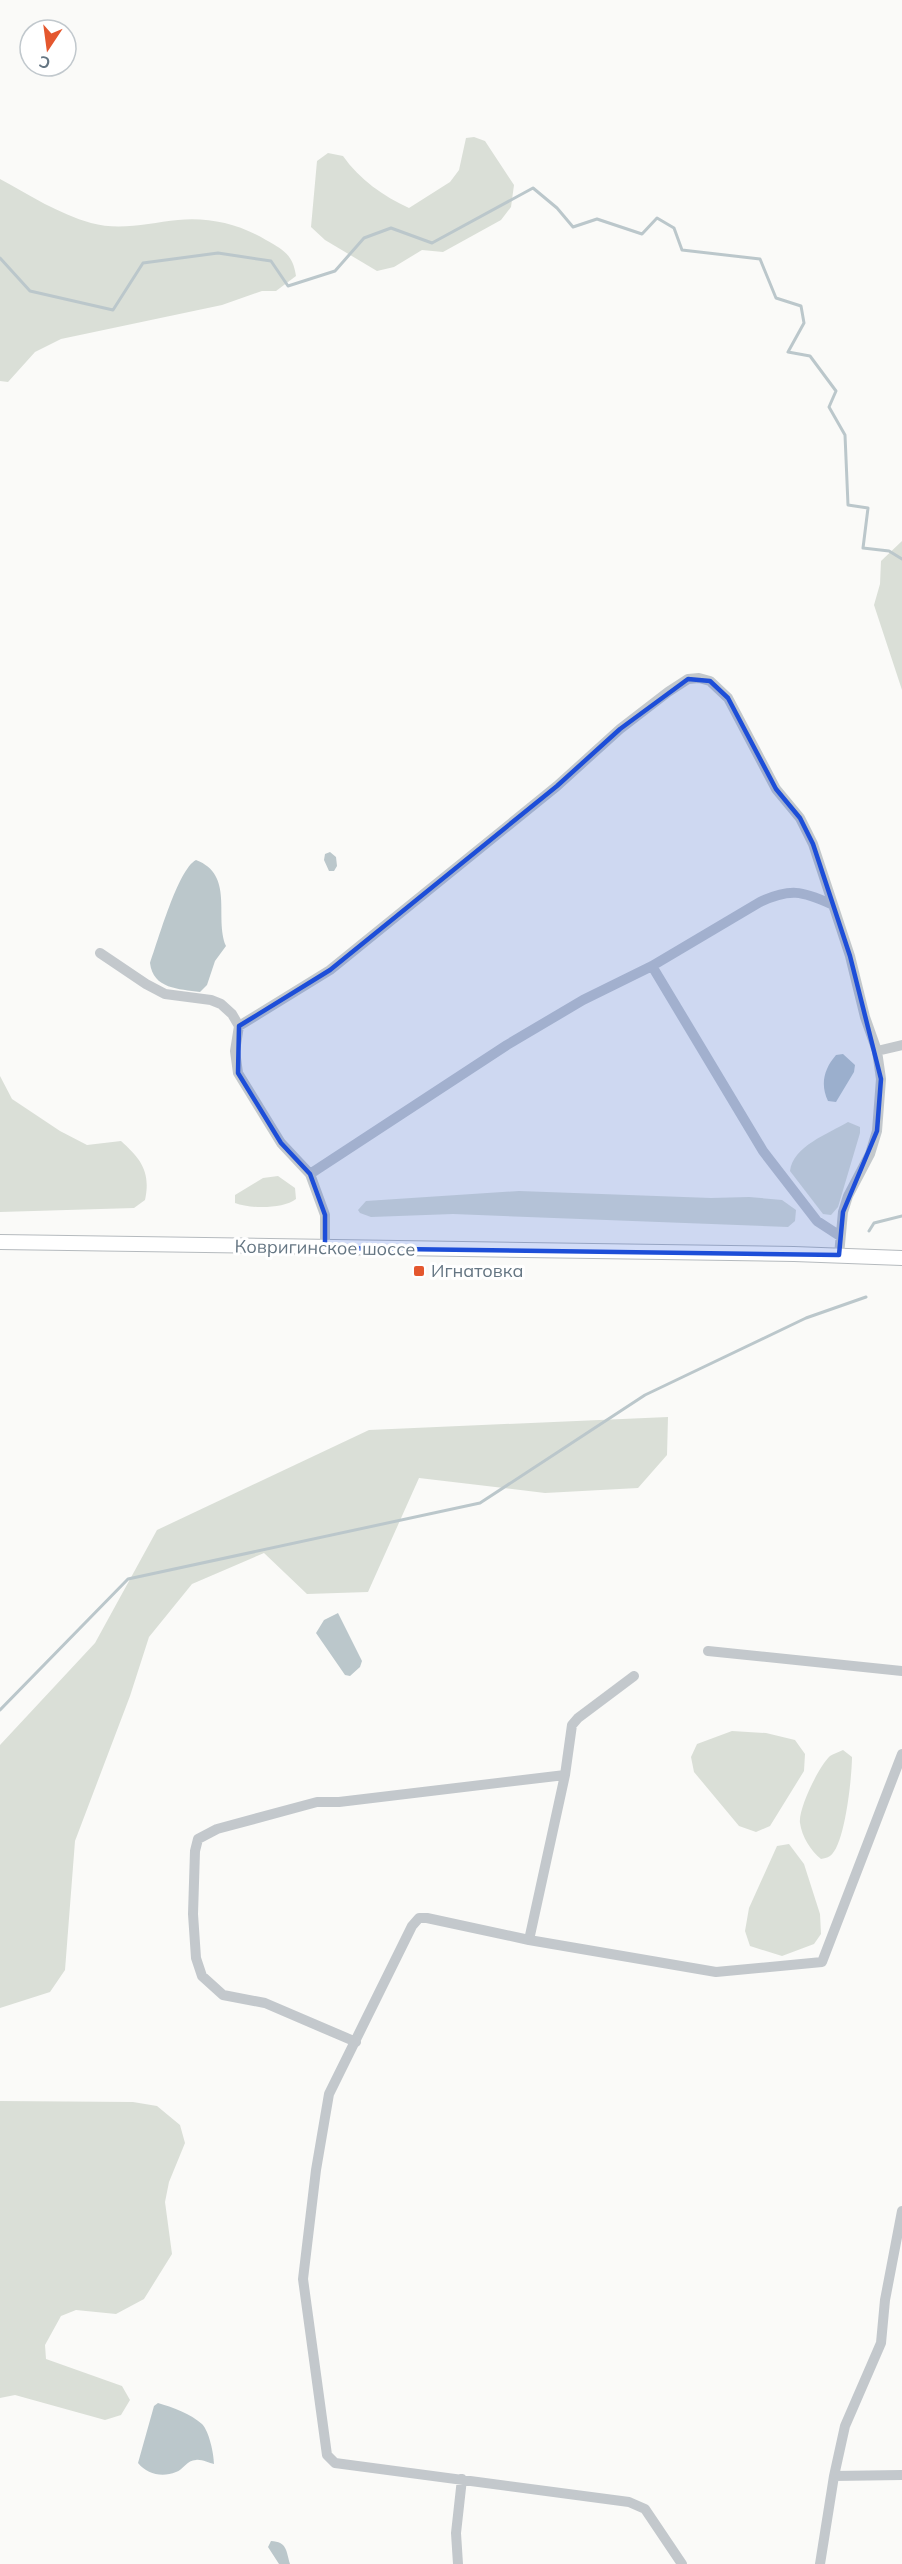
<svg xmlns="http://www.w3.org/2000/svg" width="902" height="2564" font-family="Mulish,sans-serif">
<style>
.green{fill:#dadfd7}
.water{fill:#bbc7cb}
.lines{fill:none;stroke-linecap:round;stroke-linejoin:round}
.stream{stroke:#bbc7cb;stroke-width:3}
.major-casing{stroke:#b5babe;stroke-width:16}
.minor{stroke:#c3c8cc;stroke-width:10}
.major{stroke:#fff;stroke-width:14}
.marked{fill:#1d4ed8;fill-opacity:0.2;stroke:#1d4ed8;stroke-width:4.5;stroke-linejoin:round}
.poi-dot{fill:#e4572e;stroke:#fff;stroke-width:2}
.labels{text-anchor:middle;stroke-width:6;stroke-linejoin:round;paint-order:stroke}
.street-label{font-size:18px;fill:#657683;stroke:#fff}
.poi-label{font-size:18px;fill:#657683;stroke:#fff;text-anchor:start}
</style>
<rect width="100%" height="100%" fill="#fafaf8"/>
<!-- green -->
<path class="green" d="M474 137 485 141 514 185 511 207 501 220 443 252 422 250 394 267 377 271 325 240 311 227 317 161 328 153 343 156C360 180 383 196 409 208L450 182 459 170 466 138Z
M0 179C29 195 59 214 91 223 120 231 149 223 178 220 209 217 239 224 266 240 284 250 293 255 296 276L276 291H262L222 305 61 339 35 352 8 382 0 381Z
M902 541V690L874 605 880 584 881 561Z
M0 1076 12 1099 60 1131 87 1145 121 1141C141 1159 151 1172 145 1200L134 1208 0 1212Z
M848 1122 860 1127V1133L838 1207 831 1215 823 1214 790 1171C793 1146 828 1134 848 1122Z
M278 1176 295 1188 296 1199C283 1209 251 1209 235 1203V1195L263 1178Z
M519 1191 711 1198 749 1197 782 1200 796 1210 795 1221 788 1227 453 1214 371 1217 360 1213 358 1210 366 1201Z
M668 1417 667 1455 638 1488 545 1493 419 1478 368 1592 307 1594 264 1553 192 1584 149 1637 130 1696 75 1841 65 1970 50 1992 0 2008V1745L95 1643 157 1530 369 1430Z
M732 1731 766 1733 795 1740 805 1754 804 1771 770 1826 756 1832 739 1826 694 1772 691 1757 697 1744Z
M843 1750 852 1757C852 1776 845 1846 830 1856 827 1858 824 1858 821 1859 811 1851 802 1837 800 1823 798 1809 819 1766 830 1756 833 1754 839 1752 843 1750Z
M789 1844 804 1864 820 1914 821 1934 814 1944 782 1956 750 1946 745 1931 749 1908 777 1846Z
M0 2101 133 2102 157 2106 180 2125 185 2143 169 2182 165 2202 172 2254 144 2299 116 2314 76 2310 61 2316 45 2345 46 2359 122 2386 130 2400 121 2415 105 2420 15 2395 0 2398Z"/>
<!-- water -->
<path class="water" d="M330 852 336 857 337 866 334 871H329L324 860 325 854Z
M196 860C235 875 214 917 226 946L215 961 207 985 200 992C179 989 153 989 150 963 158 941 178 869 196 860Z
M843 1054 855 1065 854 1072 836 1102 828 1101C820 1084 824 1069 836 1055Z
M338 1613 362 1661 360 1667 350 1676 345 1675 316 1633 324 1620Z
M158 2403C172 2407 191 2414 202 2424 209 2431 214 2454 214 2464 209 2463 201 2459 196 2460 187 2460 183 2470 176 2472 162 2478 147 2474 138 2463L154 2406Z
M271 2541C287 2542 286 2550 290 2564H279L268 2547Z"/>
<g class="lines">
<!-- stream -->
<path class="stream" d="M0 258 30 291 113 310 143 263 218 253 271 261 288 286 335 271 364 238 391 228 432 243 533 188 557 208 573 227 597 219 642 234 657 218 674 228 682 250 760 259 776 298 801 306 804 323 788 352 810 356 836 391 829 407 845 435 848 505 868 508 863 548 889 551 902 559
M869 1231 874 1223 902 1216
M0 1710 128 1579 480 1503 645 1395 806 1318 866 1297"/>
<!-- major casing -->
<g class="major-casing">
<path id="major" d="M0 1242 794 1254 902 1258"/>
</g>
<!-- minor -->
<path class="minor" d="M100 953 146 984 165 994 211 1000 221 1004 232 1014 239 1026 235 1051 238 1073 281 1143 310 1174 325 1215V1248
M652 966 763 1151 817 1221 840 1236
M239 1026 330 970 557 786 620 729 668 692 688 679 699 678 710 681 728 698 776 789 800 818 813 844 850 956 865 1017 877 1051 881 1079 877 1131 870 1154 848 1196 843 1212 839 1255
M877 1051 902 1045
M310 1174 507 1045 583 1000 652 966 760 902C790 888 802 891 831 904
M708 1651 902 1671
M529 1940 565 1775 572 1725 578 1718 634 1676
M356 2042 265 2003 223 1995 202 1976 196 1958 193 1914 195 1851 198 1839 217 1829 317 1802H339L565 1775
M834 2476 902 2475
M458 2564 456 2533 462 2479
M682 2564 645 2509 629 2502 335 2463 327 2455 303 2279 316 2170 329 2094 412 1926 419 1918H427L529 1940 716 1972 822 1962 902 1754
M820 2564 834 2476 845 2426 881 2343 885 2300 902 2211"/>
<!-- major -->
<use href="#major" class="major"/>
</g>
<!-- marked area -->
<path class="marked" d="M688 679 710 681 728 698 776 789 800 818 813 844 850 956 881 1079 877 1131 843 1212 839 1255 325 1248V1215L310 1174 281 1143 238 1073 239 1026 330 970 557 786 620 729Z"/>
<!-- markers -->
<rect class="poi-dot" x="413" y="1265" width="12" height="12" rx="3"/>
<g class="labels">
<!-- street labels -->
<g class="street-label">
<text transform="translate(325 1248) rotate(1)" y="6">Ковригинское шоссе</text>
</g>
<!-- poi labels -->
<g class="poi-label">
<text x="431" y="1277">Игнатовка</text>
</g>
</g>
<!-- north arrow -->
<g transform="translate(48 48) rotate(193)"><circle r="28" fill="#ffffff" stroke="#c1c8cd" stroke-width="1.5"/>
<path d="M0-4.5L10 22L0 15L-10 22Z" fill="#e4572e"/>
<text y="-9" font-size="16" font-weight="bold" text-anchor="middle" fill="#657683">С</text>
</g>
</svg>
